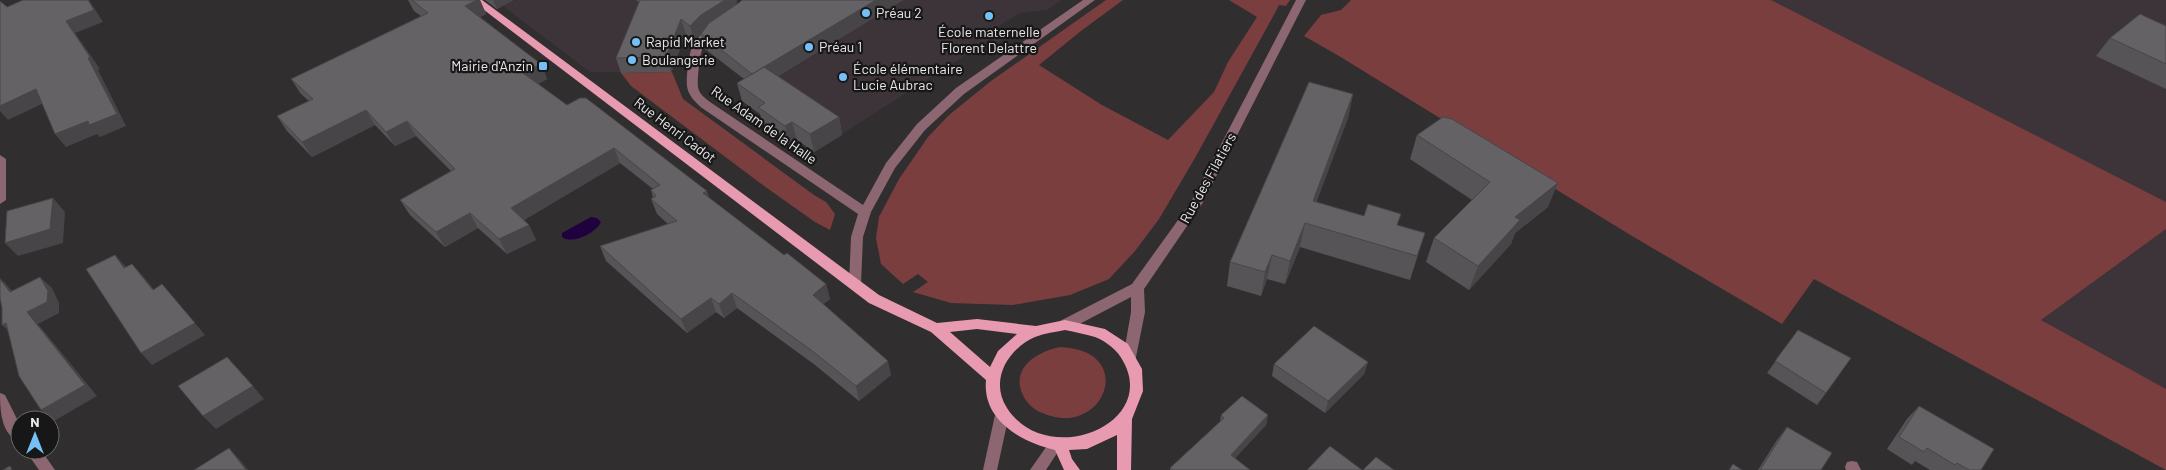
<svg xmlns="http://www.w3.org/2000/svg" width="2166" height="470" font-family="Barlow,sans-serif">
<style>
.built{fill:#3d343a}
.green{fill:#7b3e3f}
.water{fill:#210040}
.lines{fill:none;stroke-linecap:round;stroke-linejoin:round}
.minor{fill:#8c6670;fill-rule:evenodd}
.major{fill:#e89ab1;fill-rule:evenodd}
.wall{fill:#575458}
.shaded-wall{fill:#474547}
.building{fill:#656266;stroke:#474547}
.poi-dot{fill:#75c0f6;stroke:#181717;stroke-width:2}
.labels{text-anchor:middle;stroke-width:4.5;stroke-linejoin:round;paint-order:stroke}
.poi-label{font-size:14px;fill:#ebe9ea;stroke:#181717;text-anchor:start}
.street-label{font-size:14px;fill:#ebe9ea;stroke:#181717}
</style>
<rect width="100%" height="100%" fill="#312e30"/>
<!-- built -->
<path class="built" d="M516 0H703L725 17 684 38 672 72H590L503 6Z
M856 0H1062L1047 10 1020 13 1008 20 991 31 1006 38 996 44 989 40 814 152 797 140 789 145 763 125 769 121 742 101Z
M1771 0H2166V202Z
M2166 229V389L2041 320Z"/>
<!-- green -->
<path class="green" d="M1106 0H1123L1081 31 1039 65 1102 105 1168 140 1214 92 1228 62 1257 17 1229 0H1290L1286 6 1279 5 1276 11 1195 158 1159 219 1135 251 1109 279 1070 295 1013 305 951 303 913 292 928 282 918 274 903 284 881 264 876 238 879 217 899 179 928 137 949 115 991 81Z
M1351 0H1771L2166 202V229L2041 320 2166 389V470L1814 279 1782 324 1632 236 1339 56 1304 36 1321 15 1341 10Z
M672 72 683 99 814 195 826 202 835 214 830 230 815 222 760 183 631 86 621 73Z
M1060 347C1136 350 1106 432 1051 416 1043 414 1034 410 1028 403 1006 374 1031 353 1060 347Z"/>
<!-- water -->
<path class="water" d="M591 217 597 218 601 222C596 233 572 245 562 237V233Z"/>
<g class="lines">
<!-- minor -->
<path class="minor" d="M1083 0H1095L964 94 925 130 895 168 871 212 863 237 861 284 860 287H850L849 284 851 237 858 214 702 108C695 102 688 95 687 86 686 79 689 53 692 47 695 38 710 26 720 29L721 31C716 37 707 39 703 47 700 52 697 81 698 87 699 94 705 98 710 102L863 205 886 163 917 124 956 88Z
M1296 0H1306L1202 204 1144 289 1145 312 1135 362 1130 364 1125 362 1123 358 1131 312V297L1070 329 1065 330 1060 329 1058 325 1060 321 1132 284 1191 202Z
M0 155 6 159V200L0 204Z
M0 393 5 395 20 425V442C1 435 0 410 0 393Z
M1002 409 1007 411 1009 415 997 470H983L995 415 997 411Z
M1056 438 1061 440 1063 444 1046 470H1030L1051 440Z
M25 450H41L55 470H39Z
M1852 461 1857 462 1861 470H1846L1845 467 1847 462Z"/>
<!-- major -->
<path class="major" d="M471 0H482L879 295 937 323 977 319 1036 326 1065 320 1105 329 1128 344 1142 369 1143 391 1132 419 1131 470H1117V435L1087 449 1069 450 1072 459 1080 470H1064L1055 450C1022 442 982 421 986 380L931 332 869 303ZM977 329 1017 334 998 351 990 367 950 332ZM1065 330C1075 332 1085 334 1095 337 1106 341 1118 351 1123 361 1159 424 1047 470 1007 408 989 380 1008 349 1035 337 1045 333 1055 332 1065 330Z"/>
</g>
<!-- wall -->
<path class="wall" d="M408 0H480L486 14 480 17 541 64 547 79 538 84 567 105 707 191 709 198 784 255 826 284 830 299 823 304 891 375 859 401 815 365 737 308 724 318 716 312 687 333 606 261 600 246 668 224 657 214 651 199 653 198 651 190 653 189 620 163 524 220 529 225 536 240 507 254 478 228 445 247 410 215 400 200 451 171 416 136 395 146 375 125 312 157 287 131 277 116 309 101 301 94 291 79 421 16 414 11Z
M485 0H514L497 9Z
M636 0H737L736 5 740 2 742 0H903L778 76 839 117 842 135 814 152 797 140 789 145 763 125 760 114 742 101 737 83 744 79 705 49 701 35 695 41 686 34 671 72 621 73 616 58 639 2Z
M2166 26V89L2096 56 2110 38Z
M1353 94 1348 118 1316 202 1425 233 1410 280 1300 247 1285 284 1267 279 1261 296 1227 286 1230 262Z
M1417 135 1548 207 1515 233 1511 244 1469 290 1426 262 1434 238 1472 200 1410 159Z
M1798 330 1826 393 1817 405 1767 373Z
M1368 362 1364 374 1325 413 1272 376 1274 364Z
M1919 406 1981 470H1930L1915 461 1912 465 1887 449 1907 419Z
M1221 415H1268L1266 425 1235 458 1250 470H1170V468L1220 422Z
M1787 427 1821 470H1758L1777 440Z"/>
<!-- shaded-wall -->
<path class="shaded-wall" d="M88 0H89L103 22 75 33 100 69 98 70 126 126 100 137 97 134 66 147 55 134 66 21Z
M477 0H480L486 14 472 20 465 6Z
M493 0H514L497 9Z
M725 0H737L735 7 705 30 695 41 690 26 701 15Z
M876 0H903L756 89 752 74Z
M681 19 686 34 671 72 666 57Z
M541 64 547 79 530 88 523 73Z
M36 89 46 102 8 120 0 111V106Z
M1353 94 1348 118 1308 225 1313 201Z
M366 110 375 125 312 157 302 142Z
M839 117 842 135 814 152 810 134Z
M407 121 416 136 395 146 386 132Z
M792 122 797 140 789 145 785 126Z
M614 148 620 163 518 223 511 208Z
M1558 183 1548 207 1515 233 1511 244 1469 290 1478 266 1515 217Z
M707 191 712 206 703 193Z
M53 198 65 212 63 243 18 256 5 243Z
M470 213 478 228 445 247 436 232Z
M1305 223 1300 247 1285 284 1290 261Z
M529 225 536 240 507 254 499 239Z
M115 255 126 267 135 281 124 268Z
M1272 255 1267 279 1261 296 1265 272Z
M132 264 143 276 164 302 153 290Z
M40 277 52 288 59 303V313L38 324 97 396 54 421 41 410 27 312Z
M0 278 6 284 22 303 10 292 0 279Z
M162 284 205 335 152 365 141 353Z
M826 284 830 299 816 310 813 295Z
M732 293 737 308 724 318 719 304Z
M711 298 716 312 687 333 681 319Z
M6 323 14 336 2 325Z
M888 361 891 375 859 401 856 386Z
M1368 362 1364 374 1325 413 1328 401Z
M253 386 264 399 216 429 203 416Z
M1268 415 1266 425 1229 465 1231 455Z
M229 448 240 460 248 470H246Z"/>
<!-- building -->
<path class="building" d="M23 0H88L94 10 66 21 90 57 88 58 117 114 89 125 88 121 55 134 36 89 0 106V1L7 7Z
M412 0H477L465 6 541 64 523 73 567 105 580 98H586L707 191 703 193 784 255 787 253 826 284 813 295 888 361 856 386 811 350 732 293 719 304 711 298 681 319 600 246 677 221 651 199 656 196 651 190 660 185 614 148 511 208 529 225 499 239 470 213 436 232 400 200 455 169 407 121 386 132 366 110 302 142 277 116 313 99 291 79 428 13Z
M640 0H725L701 15 690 26 681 19 666 57 616 58Z
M742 0H876L752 74 701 34 709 23 740 2Z
M2140 14 2166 26V64L2110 38Z
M764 67 839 117 810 134 792 122 785 126 758 107 765 103 737 83Z
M1309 82 1353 94 1313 201 1364 216 1368 204 1401 214 1397 225 1425 233 1417 256 1305 223 1290 261 1272 255 1265 272 1230 262Z
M1443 117 1452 119 1558 183 1515 217 1520 220 1478 266 1434 238 1490 182 1417 135Z
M53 198 50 229 5 243 7 211Z
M115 255 124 268 132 264 153 290 162 284 195 323 141 353 86 269Z
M40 277 48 291 47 302 27 312 85 385 41 410 19 376 6 323 2 325V308L0 298V279L10 292Z
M1314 326 1368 362 1328 401 1274 364Z
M1798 330 1851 358 1826 393 1775 361Z
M227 357 253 386 203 416 178 386Z
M1242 396 1268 415 1231 455 1250 470H1173L1170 468 1224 418 1221 415Z
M1919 406 1994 449 1981 470H1969L1957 463 1955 465 1927 448 1924 452 1899 437Z
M1787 427 1832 453 1821 470H1760Z
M1330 446 1362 470H1307Z
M229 448 246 470H194Z
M1376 457 1394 470H1363Z
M1733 464 1742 470H1729Z
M10 466 12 470H3Z"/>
<!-- markers -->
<g class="poi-dot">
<circle cx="866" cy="13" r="5"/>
<circle cx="989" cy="16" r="5"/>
<circle cx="636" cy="42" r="5"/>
<circle cx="809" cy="47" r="5"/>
<circle cx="632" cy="60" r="5"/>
<rect x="538" y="61" width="10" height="10" rx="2.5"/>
<circle cx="843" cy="77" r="5"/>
</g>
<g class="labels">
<!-- poi labels -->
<g class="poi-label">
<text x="876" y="18">Préau 2</text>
<text x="989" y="37" text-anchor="middle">École maternelle<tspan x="989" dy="16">Florent Delattre</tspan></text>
<text x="646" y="47">Rapid Market</text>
<text x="819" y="52">Préau 1</text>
<text x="642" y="65">Boulangerie</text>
<text x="533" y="71" text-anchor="end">Mairie d'Anzin</text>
<text x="853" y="74">École élémentaire<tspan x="853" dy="16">Lucie Aubrac</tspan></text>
</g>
<!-- street labels -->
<g class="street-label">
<text transform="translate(764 125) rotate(35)" y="5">Rue Adam de la Halle</text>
<text transform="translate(675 130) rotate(37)" y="5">Rue Henri Cadot</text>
<text transform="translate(1208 178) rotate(-61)" y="5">Rue des Filatiers</text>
</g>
</g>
<!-- north arrow -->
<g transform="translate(35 435)"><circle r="24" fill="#181717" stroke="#6c6b6b"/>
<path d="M0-4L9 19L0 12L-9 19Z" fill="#75c0f6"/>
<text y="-8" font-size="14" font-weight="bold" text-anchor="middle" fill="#ebe9ea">N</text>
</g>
</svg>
